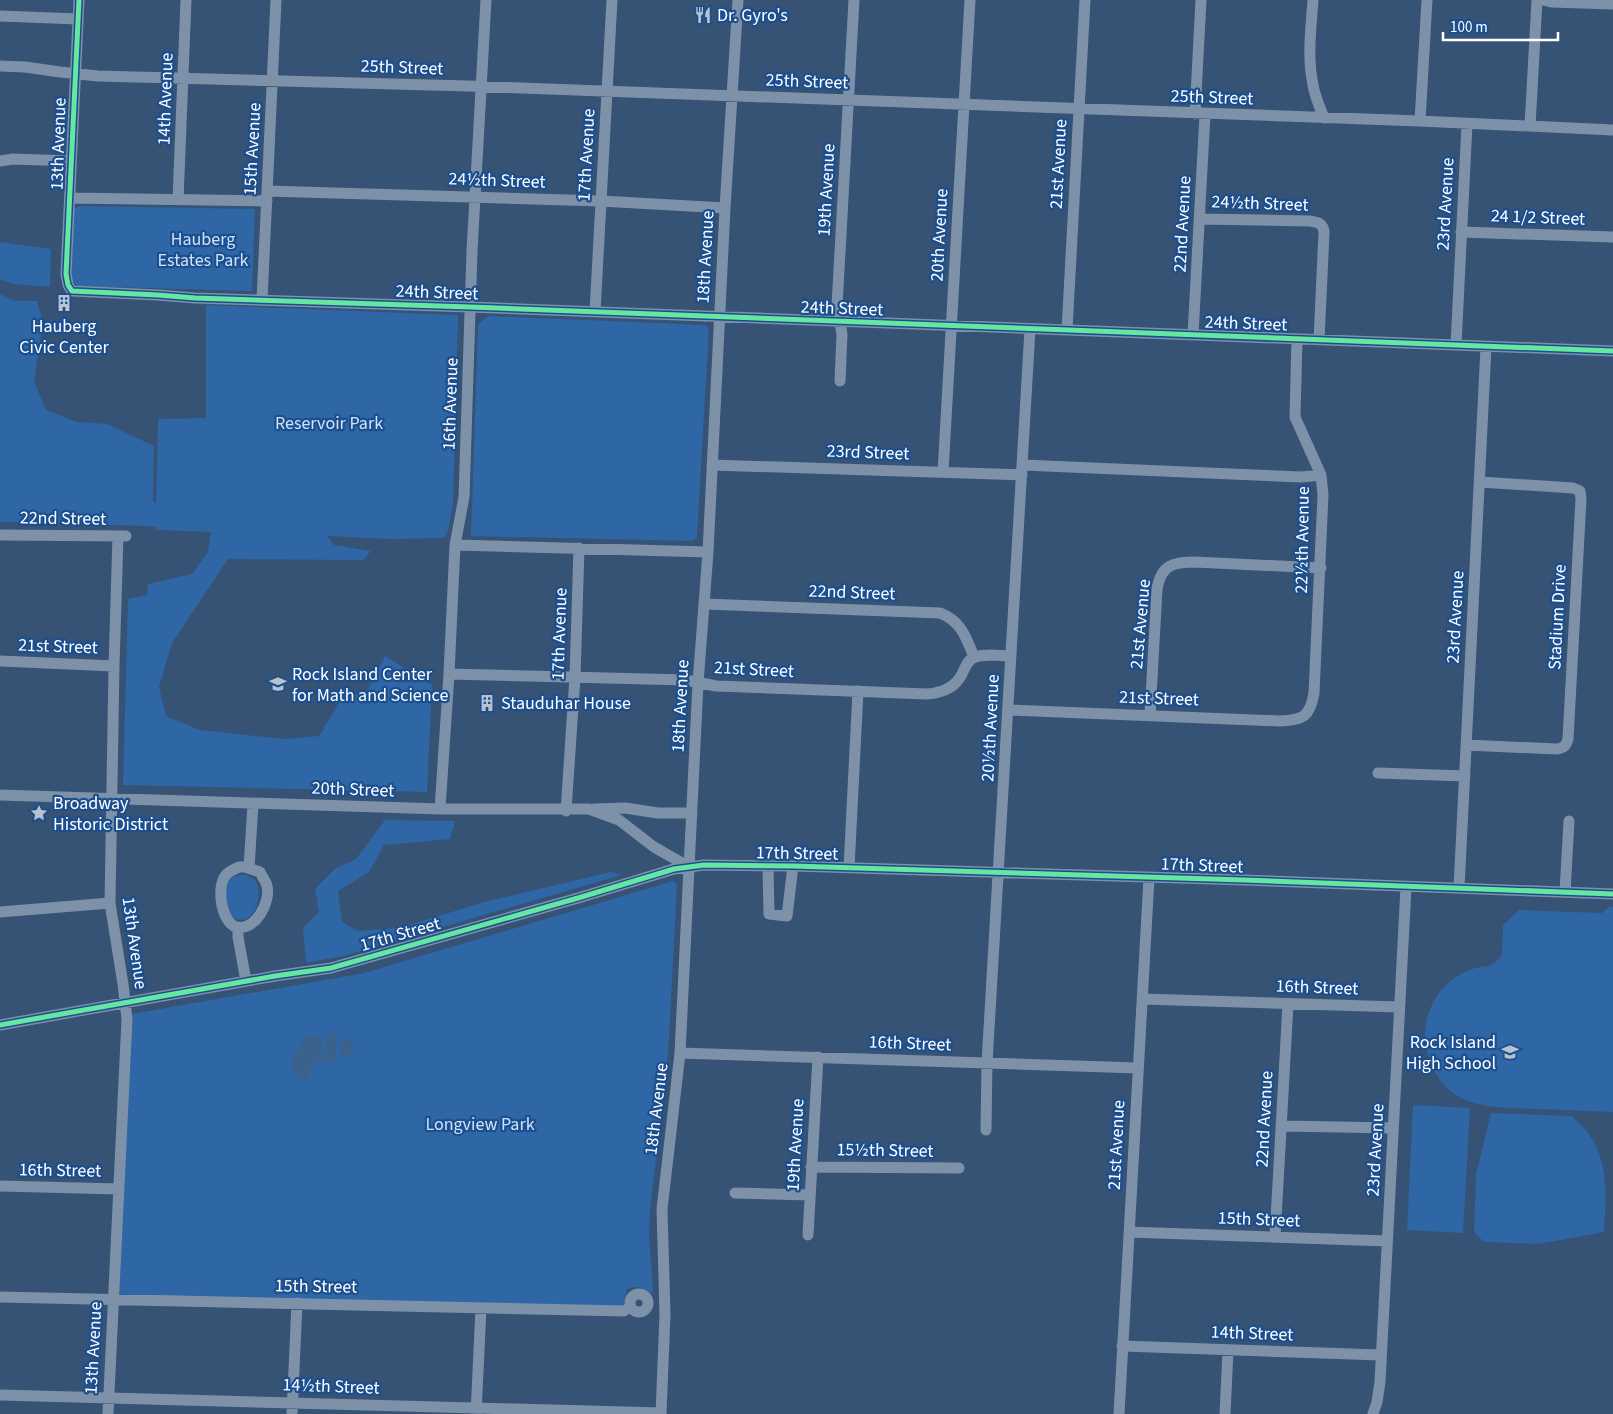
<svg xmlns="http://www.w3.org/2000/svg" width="1613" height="1414" font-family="'Source Sans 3',sans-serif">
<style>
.green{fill:#2f66a5}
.water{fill:#3b618d}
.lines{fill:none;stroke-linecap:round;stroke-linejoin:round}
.minor{stroke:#7d92a8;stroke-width:11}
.cycleway-casing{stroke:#1b4f8f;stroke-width:8}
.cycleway{stroke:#66e7a1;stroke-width:5}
.labels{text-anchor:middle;stroke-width:4.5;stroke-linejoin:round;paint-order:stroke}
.poi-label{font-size:18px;fill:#fff;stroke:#1b4f8f;text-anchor:start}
.street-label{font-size:18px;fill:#fff;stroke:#1b4f8f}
.park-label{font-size:18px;fill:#cfe3fa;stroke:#1b4f8f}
</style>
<rect width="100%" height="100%" fill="#365274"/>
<!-- green -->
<path class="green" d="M79 206 255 209 252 291 78 286 71 281 74 209Z
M0 242 51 249 50 287 13 284 0 279Z
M0 294 15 301H37L43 322 34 381 46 410 77 422 107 424 154 446 153 501 156 503 158 419 206 418V305L458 315 453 504 448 531 444 538 393 539 327 536 334 545 371 551 363 560 228 559 172 643 159 687 166 716 200 730 284 739 319 736 341 700 368 689 385 656 432 685 427 792 123 785 128 599 147 595 148 584 192 574 208 552 211 532 156 530V527L149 526 0 522Z
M487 316 705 325 709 328 697 537 692 541 471 536 478 325Z
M385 820 455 821 450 839 384 845 369 872 338 891 342 922 358 931 399 928 488 901 611 872 622 875 343 956 306 963 303 928 319 912 315 889 336 868 356 859Z
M247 875C250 877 254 878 256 882 263 893 256 920 241 920 225 920 222 891 229 881 232 875 241 875 247 875Z
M673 881 677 884 669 1039 665 1085 650 1211 649 1237 653 1289 651 1295C645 1288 636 1285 627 1289L624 1303 622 1306 121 1295 118 1289 132 1014 364 973Z
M1610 906 1613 907V1112C1588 1111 1562 1110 1537 1109 1489 1107 1445 1110 1428 1055 1422 1035 1425 1014 1437 996 1446 982 1463 970 1480 967 1483 966 1488 967 1491 965 1495 964 1499 958 1502 955L1503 925 1519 910 1602 913Z
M1413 1105 1470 1108 1463 1233 1407 1230Z
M1491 1113 1572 1116C1577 1122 1584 1127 1588 1133 1610 1162 1606 1199 1604 1232L1539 1244 1484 1242 1474 1232 1476 1175Z"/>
<!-- water -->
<path class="water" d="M327 1033 338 1034 334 1063 318 1061 313 1065 307 1081C295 1077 286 1064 295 1052 296 1051 301 1047 301 1046 303 1043 304 1038 304 1035L323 1037 322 1051 325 1052Z
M342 1037 344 1038 345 1040 354 1041 352 1055 342 1054 341 1057 340 1056Z"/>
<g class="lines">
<!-- minor -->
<path class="minor" d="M79 0 66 274 68 285 72 291 158 295 195 298 470 307 1613 351
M1313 0C1311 28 1307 57 1313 85 1315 97 1320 108 1324 118
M1543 0 1551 2 1613 4
M0 16 78 19
M0 66 25 67 60 72 98 76 468 86 1420 121 1613 130
M1195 114 1201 0
M1420 121 1427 0
M1530 126 1537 0
M0 161 13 159 71 161
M268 191 601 201 725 208
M70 198 267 201
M178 200 186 0
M1200 219 1310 221C1318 222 1324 224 1324 233L1319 340
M1461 232 1613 237
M262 300 276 0
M595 312 612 0
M1067 330 1085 0
M1193 335 1205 114
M1456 345 1467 124
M840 381 842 334 837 306 854 0
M712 465 1022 475
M1023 465 1301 477 1321 475
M943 472 970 0
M0 535 126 536
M455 545 708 552
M704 604 940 613C961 621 966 637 974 657
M0 661 114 666
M449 674 686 680 716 686 927 694C942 693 955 688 962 674 965 668 967 661 973 658 983 653 1000 656 1011 656
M1009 710 1280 721C1303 720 1310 717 1314 693L1323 495 1321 475 1295 417 1297 339
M1150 715 1157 589C1161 565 1173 562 1195 562L1321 568
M1466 745 1557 749C1564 748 1566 746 1568 739L1581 499 1580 491 1573 488 1480 482
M1378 773 1465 776
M0 795 440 809H589L619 820 654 847 689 867
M440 809 449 674 455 545 464 497 472 251 486 0
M594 809 625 808 658 813H692
M566 811 575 677 579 548
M768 866 769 914 787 916 793 866
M239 867H245L260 872C262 877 266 881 267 886 271 902 255 932 236 927 221 922 216 886 226 875 229 871 235 869 239 867Z
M249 868 253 804
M849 868 858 691
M1459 888 1486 347
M1565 892 1569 821
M0 912 110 903
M238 927V937L246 981
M1143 999 1399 1007
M0 1025 275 976 331 968 578 898 674 869 704 865 793 866 1244 880 1613 894
M680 1053 1138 1068
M1282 1126 1393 1128
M986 1130 987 1063 1030 329
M811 1167 959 1168
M0 1186 119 1189
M735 1193 810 1195
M1129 1232 1387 1241
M808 1235 818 1057
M1275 1237 1288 1004
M630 1303a9 9 0 1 1 18 0a9 9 0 1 1-18 0Z
M0 1297 624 1311 630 1307
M1122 1346 1381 1355
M0 1395 661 1413
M108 1414 127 1019 123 984 110 903 114 666 118 536
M292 1414 297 1303
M476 1414 481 1308
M661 1414 665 1314 662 1209 680 1053 698 683 708 552 725 208 738 0
M1119 1414 1149 878
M1225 1414 1228 1350
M1373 1414 1377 1402 1380 1382 1406 887"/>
<!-- cycleway casing -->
<g class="cycleway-casing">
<path id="cycleway" d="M79 0 66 274 68 285 72 291 158 295 195 298 470 307 1613 351
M0 1025 275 976 331 968 578 898 674 869 704 865 793 866 1244 880 1613 894"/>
</g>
<!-- cycleway -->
<use href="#cycleway" class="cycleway"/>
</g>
<!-- icons -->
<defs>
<g id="restaurant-bare" transform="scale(1.35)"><path d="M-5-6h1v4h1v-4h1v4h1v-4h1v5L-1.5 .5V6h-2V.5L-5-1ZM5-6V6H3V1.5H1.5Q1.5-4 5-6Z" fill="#b9c2ce" stroke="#1b4f8f" stroke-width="2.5" paint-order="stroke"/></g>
<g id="building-bare" transform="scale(1.35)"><path d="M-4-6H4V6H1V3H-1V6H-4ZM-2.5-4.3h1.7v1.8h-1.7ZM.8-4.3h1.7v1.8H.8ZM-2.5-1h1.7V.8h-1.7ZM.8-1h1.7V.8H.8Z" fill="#b9c2ce" stroke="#1b4f8f" stroke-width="2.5" paint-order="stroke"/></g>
<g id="school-bare" transform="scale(1.35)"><path d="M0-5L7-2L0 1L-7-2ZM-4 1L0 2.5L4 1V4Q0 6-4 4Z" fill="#b9c2ce" stroke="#1b4f8f" stroke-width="2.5" paint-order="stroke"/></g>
<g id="sight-bare" transform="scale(1.35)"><path d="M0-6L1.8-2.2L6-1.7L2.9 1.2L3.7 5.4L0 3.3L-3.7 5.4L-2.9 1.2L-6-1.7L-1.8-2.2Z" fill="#b9c2ce" stroke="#1b4f8f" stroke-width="2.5" paint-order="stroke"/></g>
</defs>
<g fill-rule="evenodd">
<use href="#restaurant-bare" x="703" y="15"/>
<use href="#building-bare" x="64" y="303"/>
<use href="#school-bare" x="278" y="684"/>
<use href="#building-bare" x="487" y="703"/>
<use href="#sight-bare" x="39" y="813"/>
<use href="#school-bare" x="1510" y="1052"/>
</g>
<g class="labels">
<!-- poi labels -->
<g class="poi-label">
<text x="717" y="21">Dr. Gyro's</text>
<text x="64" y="332" text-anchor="middle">Hauberg<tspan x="64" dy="21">Civic Center</tspan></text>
<text x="292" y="680">Rock Island Center<tspan x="292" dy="21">for Math and Science</tspan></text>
<text x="501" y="709">Stauduhar House</text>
<text x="53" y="809">Broadway<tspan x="53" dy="21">Historic District</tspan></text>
<text x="1496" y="1048" text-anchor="end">Rock Island<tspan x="1496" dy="21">High School</tspan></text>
</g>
<!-- street labels -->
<g class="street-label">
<text transform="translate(402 67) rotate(2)" y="6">25th Street</text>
<text transform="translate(807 81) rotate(2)" y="6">25th Street</text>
<text transform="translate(1212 97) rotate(2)" y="6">25th Street</text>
<text transform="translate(165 99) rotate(-88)" y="6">14th Avenue</text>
<text transform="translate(58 144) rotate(-88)" y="6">13th Avenue</text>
<text transform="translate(252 149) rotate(-87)" y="6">15th Avenue</text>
<text transform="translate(586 155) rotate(-87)" y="6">17th Avenue</text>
<text transform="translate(1058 164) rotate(-87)" y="6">21st Avenue</text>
<text transform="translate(497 180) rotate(2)" y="6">24½th Street</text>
<text transform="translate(826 190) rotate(-87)" y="6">19th Avenue</text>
<text transform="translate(1260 203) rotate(2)" y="6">24½th Street</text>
<text transform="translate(1445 204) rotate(-87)" y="6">23rd Avenue</text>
<text transform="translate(1538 217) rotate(2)" y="6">24 1/2 Street</text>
<text transform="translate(1182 224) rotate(-87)" y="6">22nd Avenue</text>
<text transform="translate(939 235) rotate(-87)" y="6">20th Avenue</text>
<text transform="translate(705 257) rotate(-87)" y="6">18th Avenue</text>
<text transform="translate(437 292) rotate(2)" y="6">24th Street</text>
<text transform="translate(842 308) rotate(2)" y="6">24th Street</text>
<text transform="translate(1246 323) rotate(2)" y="6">24th Street</text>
<text transform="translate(450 404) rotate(-88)" y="6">16th Avenue</text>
<text transform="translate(868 452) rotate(2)" y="6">23rd Street</text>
<text transform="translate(63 518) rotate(1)" y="6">22nd Street</text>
<text transform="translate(1302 540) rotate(-89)" y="6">22½th Avenue</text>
<text transform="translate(852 592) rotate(2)" y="6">22nd Street</text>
<text transform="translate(1455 617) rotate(-87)" y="6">23rd Avenue</text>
<text transform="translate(1557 617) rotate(-87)" y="6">Stadium Drive</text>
<text transform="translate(1140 624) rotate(-85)" y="6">21st Avenue</text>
<text transform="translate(559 634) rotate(-88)" y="6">17th Avenue</text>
<text transform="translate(58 646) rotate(2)" y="6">21st Street</text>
<text transform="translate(754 669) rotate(3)" y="6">21st Street</text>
<text transform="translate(1159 698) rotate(2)" y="6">21st Street</text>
<text transform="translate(680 706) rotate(-87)" y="6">18th Avenue</text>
<text transform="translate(990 728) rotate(-87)" y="6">20½th Avenue</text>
<text transform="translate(353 789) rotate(2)" y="6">20th Street</text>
<text transform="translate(797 853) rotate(1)" y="6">17th Street</text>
<text transform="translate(1202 865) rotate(2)" y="6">17th Street</text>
<text transform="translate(400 934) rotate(-16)" y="6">17th Street</text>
<text transform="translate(135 943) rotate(82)" y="6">13th Avenue</text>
<text transform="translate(1317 987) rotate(2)" y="6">16th Street</text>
<text transform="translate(910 1043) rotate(2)" y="6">16th Street</text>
<text transform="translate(656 1109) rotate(-83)" y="6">18th Avenue</text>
<text transform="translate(1264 1119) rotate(-87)" y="6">22nd Avenue</text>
<text transform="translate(795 1145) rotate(-87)" y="6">19th Avenue</text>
<text transform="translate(1116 1145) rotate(-87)" y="6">21st Avenue</text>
<text transform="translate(885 1150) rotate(1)" y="6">15½th Street</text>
<text transform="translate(1375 1150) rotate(-87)" y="6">23rd Avenue</text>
<text transform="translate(60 1170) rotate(1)" y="6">16th Street</text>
<text transform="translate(1259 1219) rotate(2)" y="6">15th Street</text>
<text transform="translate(316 1286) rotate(1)" y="6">15th Street</text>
<text transform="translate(1252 1333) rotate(2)" y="6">14th Street</text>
<text transform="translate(93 1348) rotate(-87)" y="6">13th Avenue</text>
<text transform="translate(331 1386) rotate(2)" y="6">14½th Street</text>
</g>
<!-- park labels -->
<g class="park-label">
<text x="203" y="245">Hauberg<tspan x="203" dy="21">Estates Park</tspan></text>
<text x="329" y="429">Reservoir Park</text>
<text x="480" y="1130">Longview Park</text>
</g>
</g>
<!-- scale -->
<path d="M1443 32v8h115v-8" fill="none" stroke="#ffffff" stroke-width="2.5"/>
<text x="1450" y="32" font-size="15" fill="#ffffff" stroke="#1b4f8f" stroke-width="4" paint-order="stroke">100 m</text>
</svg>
